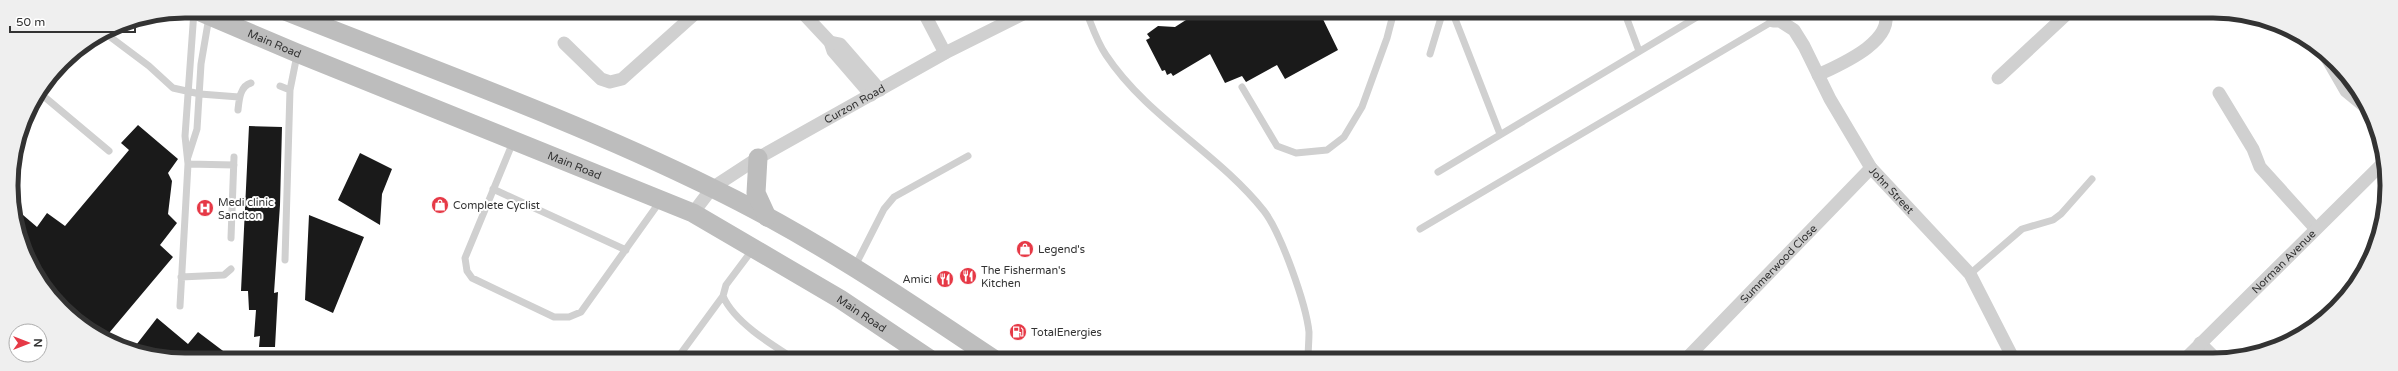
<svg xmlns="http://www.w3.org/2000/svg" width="2398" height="371" font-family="'Varela Round',sans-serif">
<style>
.building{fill:#1a1a1a}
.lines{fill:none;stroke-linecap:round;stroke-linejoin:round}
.lane{stroke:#d0d0d0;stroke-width:7}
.street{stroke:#d0d0d0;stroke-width:13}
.secondary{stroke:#bdbdbd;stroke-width:19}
.labels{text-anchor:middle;stroke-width:4;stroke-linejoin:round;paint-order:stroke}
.street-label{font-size:11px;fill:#333;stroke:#fff}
.poi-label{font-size:11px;fill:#333;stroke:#fff;text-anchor:start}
.rim{fill:none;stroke:#333;stroke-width:5}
</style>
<rect width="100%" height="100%" fill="#fff"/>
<!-- building -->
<path class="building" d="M1200 11H1319L1338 50 1285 79 1277 65 1246 82 1242 76 1225 83 1210 54 1173 76 1171 73 1167 75 1165 70 1162 71 1146 40 1150 38 1147 34 1158 26 1175 27Z
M138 125 178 159 168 173 172 181 168 214 177 223 160 245 173 257 104 339 54 301 20 242 16 209 37 227 47 213 65 226 129 150 121 143Z
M249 126 282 127 280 205 274 293 278 292 275 347H259L260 336 254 337 256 310H249L248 291H241Z
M360 153 392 169 382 194 380 225 338 200Z
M309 215 364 237 333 313 305 300Z
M157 318 188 344 198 332 235 360H174L133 349Z"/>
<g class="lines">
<!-- lane -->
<path class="lane" d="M1086 11C1092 26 1097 42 1106 55 1147 117 1218 153 1264 211 1281 233 1306 304 1309 332 1309 341 1308 351 1308 360
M1452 11 1500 134
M1624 11 1639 51
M105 33 149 66 173 88 200 94 239 97
M1430 54 1443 11
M280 86 290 90
M1242 87 1277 146 1296 153 1327 150 1344 137 1362 107 1387 38 1394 11
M41 94 109 151
M238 110C239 100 240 86 251 83
M513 142 465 258 467 271 472 278 554 317H569L581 312 661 200
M188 157 197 129 201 64 209 17
M188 164 234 165
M1438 172 1707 11
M493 189 626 250
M1420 229 1773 21
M231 238 234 157
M753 249 726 285 723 296C734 322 772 345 796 360
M285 260 290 90 297 55
M854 268 884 209 894 197 968 156
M1970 274 2022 229 2053 220 2061 214 2092 179
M181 277 224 275 231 269
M180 306 188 164 185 136 194 11
M676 360 723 296"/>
<!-- street -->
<g class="street">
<path d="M801 11 830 42 833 51 871 95"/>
<path d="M923 11 945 53"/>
<path id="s1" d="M1773 21H1780L1794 30 1804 46 1830 99 1871 168 1970 274 2014 360"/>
<path d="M830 42 840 44 880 90"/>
<path d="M564 43 601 79 610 82 622 79 698 11"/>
<path d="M2327 58 2346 91 2363 105"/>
<path d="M1818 75C1839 65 1895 42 1885 11"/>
<path d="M1998 78 2070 11"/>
<path d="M2219 93 2253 149 2260 167 2315 228"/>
<path id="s2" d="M693 213 712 188 758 158 945 53 1029 11"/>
<path d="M2200 343 2217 360"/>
<path id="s3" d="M1685 360 1871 168"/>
<path id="s4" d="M2184 360 2382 164"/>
</g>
<!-- secondary -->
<g class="secondary">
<path id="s5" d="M198 11 297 53 693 213 840 299 931 360"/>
<path d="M285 11C428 68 574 120 712 188 811 236 903 298 995 360"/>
<path d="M758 158 756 193 767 217"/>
</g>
</g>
<!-- icons -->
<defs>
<g id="shop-disc" transform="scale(0.9)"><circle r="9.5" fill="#e63946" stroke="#fff"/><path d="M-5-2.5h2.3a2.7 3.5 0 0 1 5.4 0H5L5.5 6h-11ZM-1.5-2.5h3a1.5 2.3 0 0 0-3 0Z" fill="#fff"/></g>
<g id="hospital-disc" transform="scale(0.9)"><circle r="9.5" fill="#e63946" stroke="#fff"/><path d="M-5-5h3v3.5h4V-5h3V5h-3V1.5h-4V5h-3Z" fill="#fff"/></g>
<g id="restaurant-disc" transform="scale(0.9)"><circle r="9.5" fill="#e63946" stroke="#fff"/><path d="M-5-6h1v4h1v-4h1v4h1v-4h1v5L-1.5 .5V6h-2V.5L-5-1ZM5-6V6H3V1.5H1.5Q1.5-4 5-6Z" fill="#fff"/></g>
<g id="fuel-disc" transform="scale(0.9)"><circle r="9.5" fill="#e63946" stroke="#fff"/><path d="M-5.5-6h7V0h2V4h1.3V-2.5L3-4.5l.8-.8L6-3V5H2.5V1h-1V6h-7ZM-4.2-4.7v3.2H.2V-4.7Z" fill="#fff"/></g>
</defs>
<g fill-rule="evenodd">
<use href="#shop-disc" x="440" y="205"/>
<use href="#hospital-disc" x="205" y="208"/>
<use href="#shop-disc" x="1025" y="249"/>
<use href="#restaurant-disc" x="968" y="276"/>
<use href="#restaurant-disc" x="945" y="279"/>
<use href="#fuel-disc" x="1018" y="332"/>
</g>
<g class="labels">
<!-- street labels -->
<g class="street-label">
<text dy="4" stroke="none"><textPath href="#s5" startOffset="83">Main Road</textPath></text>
<text dy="4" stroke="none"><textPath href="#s2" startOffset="197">Curzon Road</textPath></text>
<text dy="4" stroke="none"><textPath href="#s5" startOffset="407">Main Road</textPath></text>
<text dy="4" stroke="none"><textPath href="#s1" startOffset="212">John Street</textPath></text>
<text dy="4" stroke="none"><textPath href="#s4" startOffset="140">Norman Avenue</textPath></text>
<text dy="4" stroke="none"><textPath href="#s3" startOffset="134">Summerwood Close</textPath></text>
<text dy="4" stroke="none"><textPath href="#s5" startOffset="731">Main Road</textPath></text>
</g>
<!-- poi labels -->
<g class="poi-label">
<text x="218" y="206">Medi clinic<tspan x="218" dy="13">Sandton</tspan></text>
<text x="453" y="209">Complete Cyclist</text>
<text x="1038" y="253">Legend's</text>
<text x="981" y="274">The Fisherman's<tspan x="981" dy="13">Kitchen</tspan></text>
<text x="932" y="283" text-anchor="end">Amici</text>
<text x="1031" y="336">TotalEnergies</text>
</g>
</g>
<!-- crop -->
<path d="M0 0H2398V371H0ZM185 18H2213A167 167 0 0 1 2380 185V186A167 167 0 0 1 2213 353H185A167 167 0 0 1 18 186V185A167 167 0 0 1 185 18Z" fill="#efefef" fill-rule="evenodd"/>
<path class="rim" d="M185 18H2213A167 167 0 0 1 2380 185V186A167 167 0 0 1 2213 353H185A167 167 0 0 1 18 186V185A167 167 0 0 1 185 18Z"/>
<!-- north arrow -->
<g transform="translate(28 343) rotate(90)"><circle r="19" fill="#ffffff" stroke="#adadad"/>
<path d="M0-3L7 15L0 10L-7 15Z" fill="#e63946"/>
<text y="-6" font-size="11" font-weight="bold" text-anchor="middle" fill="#333333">N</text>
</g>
<!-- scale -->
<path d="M10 26v6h125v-6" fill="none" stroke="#333333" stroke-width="2"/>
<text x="16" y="26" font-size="12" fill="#333333" stroke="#ffffff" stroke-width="3" paint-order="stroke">50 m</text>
</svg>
